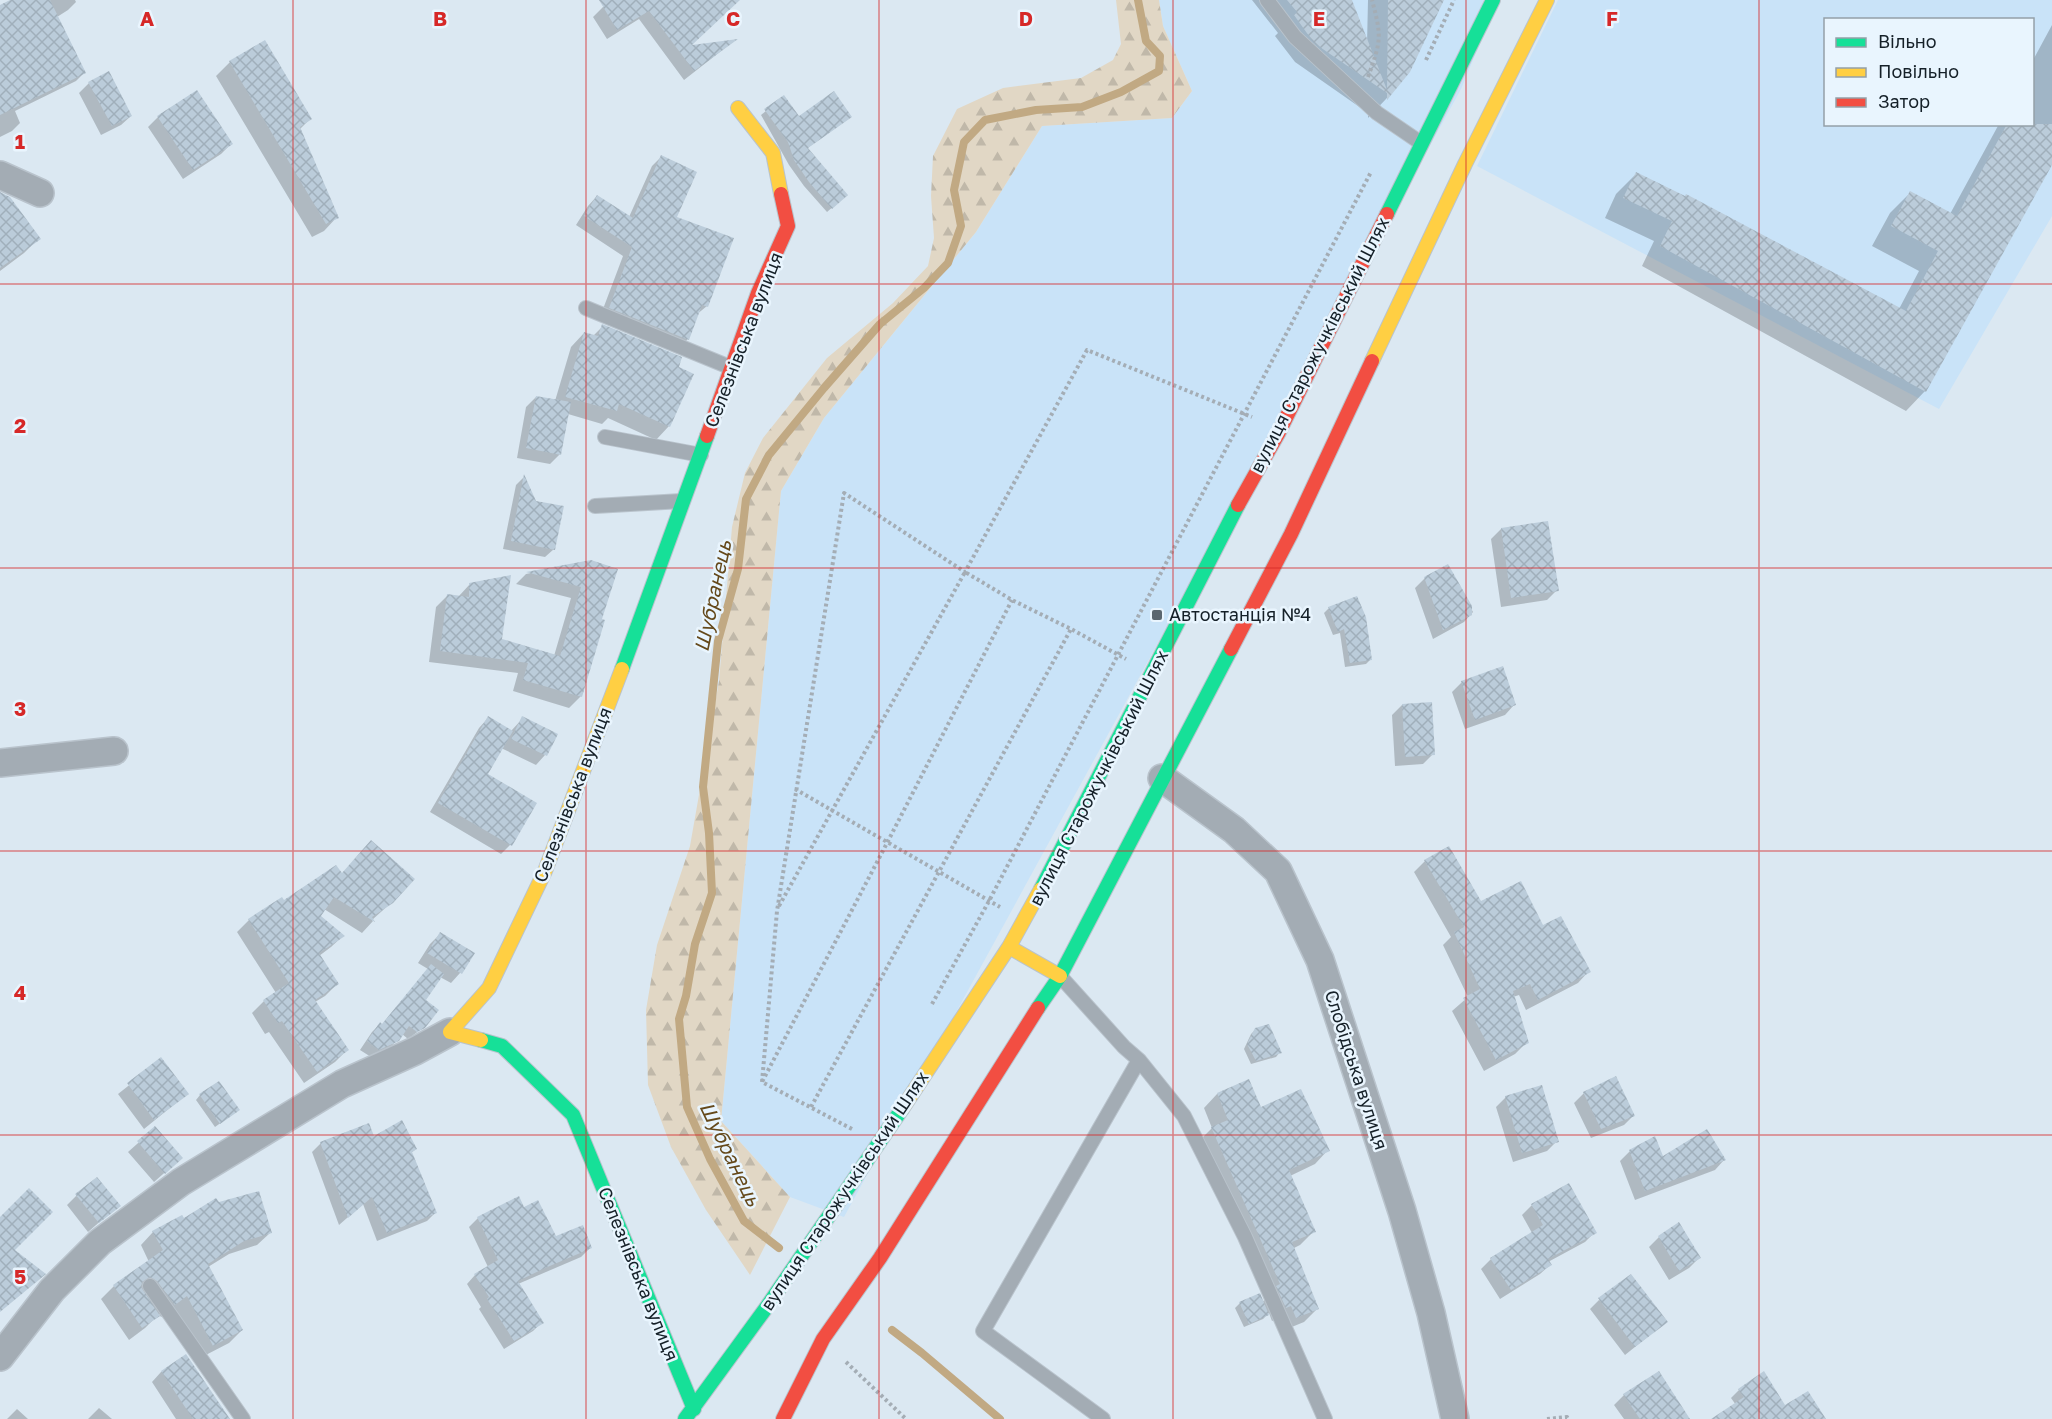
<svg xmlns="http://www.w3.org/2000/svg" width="2052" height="1419" font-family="'Golos Text',sans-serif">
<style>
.built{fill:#c9e3f8;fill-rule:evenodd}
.forest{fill:url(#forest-firs)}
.shadow{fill:#0003}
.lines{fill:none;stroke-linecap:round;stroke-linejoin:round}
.stream{stroke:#c1a983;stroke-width:8}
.building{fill:url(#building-cross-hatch)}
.lane-casing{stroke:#b9c3cc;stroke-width:16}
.street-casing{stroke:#b9c3cc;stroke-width:30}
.fast-casing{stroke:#b9c3cc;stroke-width:16}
.slow-casing{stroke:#b9c3cc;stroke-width:16}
.jam-casing{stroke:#b9c3cc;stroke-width:16}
.path{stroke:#a4adb5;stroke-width:4;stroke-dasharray:3 3;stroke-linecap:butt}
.lane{stroke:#a3acb4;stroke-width:14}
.street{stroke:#a3acb4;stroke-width:27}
.fast{stroke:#16e098;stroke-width:14}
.slow{stroke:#ffcf43;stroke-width:14}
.jam{stroke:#f24e42;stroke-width:14}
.grid{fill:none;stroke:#d62828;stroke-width:1.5;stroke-opacity:0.55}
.poi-dot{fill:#5a666f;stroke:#e9f5fe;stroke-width:2}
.labels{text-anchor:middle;stroke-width:5;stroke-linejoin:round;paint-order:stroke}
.street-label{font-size:18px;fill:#152028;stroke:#e9f5fe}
.poi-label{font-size:18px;fill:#152028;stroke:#e9f5fe;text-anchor:start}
.water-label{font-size:20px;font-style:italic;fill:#65491b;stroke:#e9f5fe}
.grid-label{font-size:20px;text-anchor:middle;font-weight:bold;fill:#d62828;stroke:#e9f5fe;stroke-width:5;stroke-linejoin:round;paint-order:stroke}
</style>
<defs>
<pattern id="forest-firs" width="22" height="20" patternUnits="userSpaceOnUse" patternTransform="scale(1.5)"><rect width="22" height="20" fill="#e1d7c5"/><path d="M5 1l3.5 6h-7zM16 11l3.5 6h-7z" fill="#c0b8a9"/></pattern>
<pattern id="building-cross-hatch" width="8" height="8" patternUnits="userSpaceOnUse" patternTransform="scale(1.5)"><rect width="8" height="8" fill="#bbccda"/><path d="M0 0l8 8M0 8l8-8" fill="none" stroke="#a0afbb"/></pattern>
</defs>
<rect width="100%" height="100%" fill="#dbe8f2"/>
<!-- built -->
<path class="built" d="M1159 0H1498L1461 89 844 1217 790 1197 721 1121 781 491 824 418 976 232 1042 126 1172 118 1192 91 1163 26Z
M1558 0H2052V216L1939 409 1477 166ZM1826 20H2032V124H1826Z"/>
<!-- forest -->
<path class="forest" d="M1116 0H1159L1163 26 1192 91 1172 118 1042 126 976 232 824 418 781 491 721 1121 790 1197 750 1275 706 1210 671 1147 648 1085 646 1010 657 945 690 846 719 681 732 527 745 473 763 438 827 358 893 303 928 266 934 238 931 196 933 156 957 109 1003 88 1081 78 1113 60 1121 44Z"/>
<!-- shadow -->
<path class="shadow" d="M17 0H75L76 2 68 10 57 17 84 73 76 81 15 111 20 123 12 131 0 137V7Z
M614 0H722L688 47 734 41 684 80 639 19 607 39 593 17 603 7Z
M1252 0H1350L1367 44 1368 0H1442L1408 71 1386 99 1368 118V113L1295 62 1275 36 1278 33Z
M2052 25V162L1925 391 1906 411 1642 266 1654 241 1605 218 1616 194 1636 174 1899 309 1919 271 1872 246 1890 213 1910 193 1950 214 1999 124H2032V62Z
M230 62 310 119 299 130 337 217 324 231 312 237 216 76Z
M89 83 131 116 121 125 101 135 79 93Z
M783 97 798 118 850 117 806 149 842 199 827 212 804 186 789 165 761 115Z
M158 117 231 144 221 154 183 179 148 127Z
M661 157 675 217 707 306 696 315 687 340 678 349 600 317 623 256 576 225 588 206 597 196 629 217 652 166Z
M0 194 39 238 24 253 0 271Z
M603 326 669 426 656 440 608 418 602 424 568 414 560 454 550 464 517 458 526 407 536 397 555 401 571 347 584 333 593 336Z
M524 477 554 549 545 557 503 549 516 485Z
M1501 529 1557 590 1547 600 1501 607 1491 539Z
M591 561 600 620 581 696 569 708 513 691 518 673 429 662 436 607 447 596H459L470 584 500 640 554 656 571 598 516 584 526 574Z
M1448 566 1473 612 1464 622 1433 639 1415 588 1425 578Z
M1356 598 1370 660 1366 664 1345 667 1340 633 1333 635 1324 613 1328 609Z
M1462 682 1514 705 1505 715 1465 729 1452 692Z
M1402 705 1433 754 1423 764 1395 766 1392 715Z
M488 718 511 731 523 718 545 755 536 765 501 748 486 775 510 845 501 854 430 812 479 728Z
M1425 861 1481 903 1542 927 1589 971 1578 983 1526 1010 1519 995 1513 997 1527 1042 1515 1054 1484 1071 1452 1011 1468 997 1443 945 1451 937 1414 872Z
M341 875 392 902 372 920 373 921 362 933 324 909 319 916 343 936 331 947 319 956 337 984 325 996 315 1002 347 1050 335 1062 304 1083 269 1032 265 1034 252 1013 264 1001 276 993 237 932 249 920Z
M440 934 473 954 460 973 451 983 440 977 424 1001V1027L408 1039 402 1034 389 1049 371 1057 360 1050 372 1032 380 1024 382 1025 428 969 418 963 430 944Z
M1256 1029 1280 1052 1276 1057 1251 1064 1244 1049 1251 1034Z
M161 1060 187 1094 144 1129 118 1094Z
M1248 1081 1260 1109 1328 1150 1315 1164 1290 1176 1314 1231 1300 1245 1292 1249 1317 1309 1304 1322 1282 1331 1277 1319 1272 1321 1269 1313 1263 1319 1244 1327 1235 1308 1240 1303 1262 1302 1267 1298 1198 1142 1212 1128 1204 1108 1217 1094Z
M1584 1093 1634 1115 1624 1125 1591 1138 1574 1103Z
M200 1095 233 1114 215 1127 196 1100Z
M1506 1097 1557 1141 1547 1151 1513 1162 1496 1107Z
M155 1128 171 1167 154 1182 128 1152Z
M373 1138 416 1149 411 1153 436 1212 427 1221 377 1241 363 1204 339 1225 312 1152 321 1143Z
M1630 1151 1662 1158 1724 1160 1715 1170 1635 1200 1620 1161Z
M76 1196 119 1205 88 1232 67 1205Z
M218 1204 270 1233 257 1245 229 1254 208 1267 242 1330 229 1343 200 1358 174 1308 161 1317 159 1314 145 1328 129 1340 101 1299 114 1286 149 1262 141 1245 153 1232Z
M1532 1205 1595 1232 1585 1242 1548 1262 1550 1265 1540 1274 1500 1299 1481 1269 1491 1259 1532 1233 1522 1215Z
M478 1218 590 1248 581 1257 518 1284 542 1322 533 1331 504 1349 479 1309 481 1307 467 1284 475 1275 488 1267 469 1227Z
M1659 1237 1699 1258 1689 1268 1669 1280 1649 1247Z
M1599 1300 1666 1322 1625 1355 1590 1309Z
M186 1356 228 1419H176L152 1382 161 1372Z
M1739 1390 1785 1408 1824 1419H1719L1736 1405 1731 1398Z
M1624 1395 1688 1419H1624L1614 1405Z
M99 1408 112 1419H88Z
M17 1409 28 1419H7Z"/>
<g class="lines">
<!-- stream -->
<path class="stream" d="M779 1248 744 1221 710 1159 687 1107 679 1019 686 996 695 944 712 893 709 833 703 787 718 641 738 569 746 499 769 455 824 388 880 324 924 288 948 263 961 226 954 190 964 142 985 120 1036 110 1082 107 1121 92 1159 71 1160 56 1146 41 1138 0
M892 1330 922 1353 1000 1419"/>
</g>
<!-- building -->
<path class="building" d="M10 0H50L86 73 0 115V5Z
M599 0H740L692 45 738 39 694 71 649 11 617 30Z
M1287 0H1352L1387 90 1388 0H1444L1410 72 1387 100V93L1314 43 1294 15 1297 12Z
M265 40 312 119 300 127 339 218 326 224 229 61Z
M109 71 132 116 112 126 88 82Z
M197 90 233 144 193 170 157 116Z
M834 91 852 117 808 148 848 195 832 209 809 182 794 160 788 142 764 109 784 95 799 116Z
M2007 124H2052V165L1926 392 1660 246 1672 221 1623 198 1636 172 1685 196 1686 194 1906 311 1938 251 1891 226 1910 191 1957 216Z
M661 155 697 172 677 217 734 238 708 307 702 305 689 340 609 308 632 247 584 216 597 195 633 218Z
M0 192 10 197 41 239 0 268Z
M602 324 682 357 679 367 694 374 670 427 619 404 617 411 565 397 584 332 598 336Z
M536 396 571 402 561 455 526 448Z
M524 474 536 501 564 506 555 550 511 541Z
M1548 521 1559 591 1511 598 1501 528Z
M591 560 618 569 602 619 605 620 582 697 523 680 528 663 440 651 447 594 469 597V583L511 575 502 639 560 656 581 587 526 572Z
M1448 564 1472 606V615L1443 630 1424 577Z
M1357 596 1366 617 1372 660 1350 663 1344 629 1338 632 1328 607Z
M1503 666 1516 705 1475 720 1461 681Z
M1432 702 1435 755 1405 757 1402 704Z
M488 716 513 731 488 774 537 803 512 846 438 803Z
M522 716 558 734 547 756 511 739Z
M371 840 415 879 393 903 372 917 375 922 334 897 321 916 345 936 319 953 339 984 315 1000 349 1050 317 1072 282 1021 278 1023 263 1000 289 983 248 919 282 897 284 900 336 865 342 873Z
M1449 846 1481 901 1521 881 1543 925 1561 916 1591 972 1538 1000 1530 984 1513 991 1529 1043 1496 1060 1463 998 1480 989 1454 932 1464 927 1424 860Z
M440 932 475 953 462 974 427 953Z
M431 964 444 974 426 1000 439 1010 425 1028 417 1032 409 1026 399 1041 379 1050 367 1041 380 1022 382 1024Z
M1269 1024 1282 1053 1256 1061 1247 1044 1255 1028Z
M161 1057 189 1094 154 1120 127 1083Z
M1616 1076 1635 1116 1601 1129 1583 1092Z
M1249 1079 1261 1107 1301 1089 1330 1151 1289 1170 1316 1232 1292 1242 1319 1309 1296 1318 1291 1306 1286 1308 1276 1286 1280 1284 1211 1127 1228 1120 1217 1093Z
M219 1081 240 1110 220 1124 199 1094Z
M1542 1085 1559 1142 1522 1153 1505 1096Z
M402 1120 417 1149 412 1152 437 1213 387 1233 372 1197 348 1218 320 1142 369 1123 374 1136Z
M155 1126 183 1158 165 1174 137 1141Z
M1707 1129 1726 1160 1645 1191 1629 1150 1655 1136 1663 1156Z
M97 1177 121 1206 99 1223 75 1194Z
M1569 1183 1597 1233 1548 1259 1552 1265 1511 1290 1490 1258 1543 1225 1531 1204Z
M29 1188 53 1212 15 1250 46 1274 0 1312V1217Z
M259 1191 272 1233 244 1241 208 1264 243 1330 213 1346 187 1296 175 1305 157 1281 150 1277 142 1282 141 1287 160 1316 142 1328 113 1285 163 1250 152 1231 182 1215 184 1218 216 1198 219 1202Z
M519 1196 524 1207 538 1200 556 1236 583 1225 592 1248 545 1268 518 1281 544 1323 514 1341 487 1299 489 1297 474 1274 498 1260 477 1217Z
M1679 1222 1701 1258 1679 1271 1658 1236Z
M1631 1274 1668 1322 1635 1347 1598 1298Z
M1260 1293 1269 1315 1249 1324 1239 1302Z
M186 1354 230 1419H193L161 1371Z
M1659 1371 1690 1419H1640L1623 1394Z
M1764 1371 1785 1405 1808 1391 1826 1419H1711L1744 1397 1738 1389Z"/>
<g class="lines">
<!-- lane casing -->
<g class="lane-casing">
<path id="lane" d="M1267 0 1295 37 1377 113 1421 143
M586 308 732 368
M605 437 701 455
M595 506 682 501
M1060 976 1124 1047 1139 1060 1184 1116 1245 1237 1325 1419
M150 1286 243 1419
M1103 1419 983 1331 1139 1060"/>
</g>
<!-- street casing -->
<g class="street-casing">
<path id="street" d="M0 175 40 193
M0 763 114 751
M1162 778 1234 830 1278 871 1320 960 1402 1211 1431 1313 1455 1419
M0 1357 52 1290 100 1242 181 1182 342 1084 415 1051 450 1032"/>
</g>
<!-- fast casing -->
<g class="fast-casing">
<path id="fast" d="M1387 214 1493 0
M622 669 707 436
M1041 889 1238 505
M1038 1008 1060 976 1231 649
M481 1040 502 1046 573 1115 694 1409
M685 1419 766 1308 902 1109"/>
</g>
<!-- slow casing -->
<g class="slow-casing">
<path id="slow" d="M738 108 773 153 781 194
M1372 361 1465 164 1547 0
M1009 947 1060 976
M481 1040 450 1032 489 988 545 871 622 669
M902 1109 1009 947 1041 889"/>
</g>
<!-- jam casing -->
<g class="jam-casing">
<path id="jam" d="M707 436 758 293 788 226 781 194
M1238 505 1279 432 1387 214
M1231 649 1291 534 1372 361
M783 1419 823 1339 880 1258 1038 1008"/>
</g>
<!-- path -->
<path class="path" d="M1426 60 1454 0
M1368 77C1381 41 1382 37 1372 0
M795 789 1000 907
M779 906 965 572 1012 600 1071 629 1126 659
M932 1004 989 901 1371 172
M762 1082 777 911 844 493 965 572 1087 350 1252 417
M811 1107 1071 629
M852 1129 762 1082 887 843 1012 600
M846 1362 906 1419
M1547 1419 1567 1417 1568 1419"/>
<!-- lane -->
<use href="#lane" class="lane"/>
<!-- street -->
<use href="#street" class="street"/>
<!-- fast -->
<use href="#fast" class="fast"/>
<!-- slow -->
<use href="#slow" class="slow"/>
<!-- jam -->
<use href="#jam" class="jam"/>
</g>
<!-- grid -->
<path class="grid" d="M293 0V1419M586 0V1419M879 0V1419M1173 0V1419M1466 0V1419M1759 0V1419M0 284H2052M0 568H2052M0 851H2052M0 1135H2052"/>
<!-- markers -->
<rect class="poi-dot" x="1151" y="609" width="12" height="12" rx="3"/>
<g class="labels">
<!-- street labels -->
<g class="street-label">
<text transform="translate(744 340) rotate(-69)" y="6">Селезнівська вулиця</text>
<text transform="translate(1320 345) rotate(-63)" y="6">вулиця Старожучківський Шлях</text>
<text transform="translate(1099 778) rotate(-63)" y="6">вулиця Старожучківський Шлях</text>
<text transform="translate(573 795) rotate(-69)" y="6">Селезнівська вулиця</text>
<text transform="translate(1356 1070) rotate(72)" y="6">Слобідська вулиця</text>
<text transform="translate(845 1191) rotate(-56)" y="6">вулиця Старожучківський Шлях</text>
<text transform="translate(638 1274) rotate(68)" y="6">Селезнівська вулиця</text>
</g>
<!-- poi labels -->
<g class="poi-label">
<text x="1169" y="621">Автостанція №4</text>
</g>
<!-- water labels -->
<g class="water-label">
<text transform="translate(713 596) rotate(-78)" y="7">Шубранець</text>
<text transform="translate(730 1154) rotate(64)" y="7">Шубранець</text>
</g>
</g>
<g class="grid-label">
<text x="147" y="26">A</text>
<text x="440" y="26">B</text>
<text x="733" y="26">C</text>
<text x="1026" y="26">D</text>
<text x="1319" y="26">E</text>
<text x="1612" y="26">F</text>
<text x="20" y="149">1</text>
<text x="20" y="433">2</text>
<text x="20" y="716">3</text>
<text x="20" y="1000">4</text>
<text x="20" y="1284">5</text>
</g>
<!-- legend -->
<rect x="1824" y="18" width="210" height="108" fill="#e9f5fe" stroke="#94a0a8" stroke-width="1.5"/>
<rect x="1836" y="38" width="30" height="9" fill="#16e098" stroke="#94a0a8" stroke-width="1.5"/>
<text x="1878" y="48" font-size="18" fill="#152028">Вільно</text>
<rect x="1836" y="68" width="30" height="9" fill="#ffcf43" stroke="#94a0a8" stroke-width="1.5"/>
<text x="1878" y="78" font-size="18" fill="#152028">Повільно</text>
<rect x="1836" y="98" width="30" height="9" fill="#f24e42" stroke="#94a0a8" stroke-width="1.5"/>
<text x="1878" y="108" font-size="18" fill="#152028">Затор</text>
</svg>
